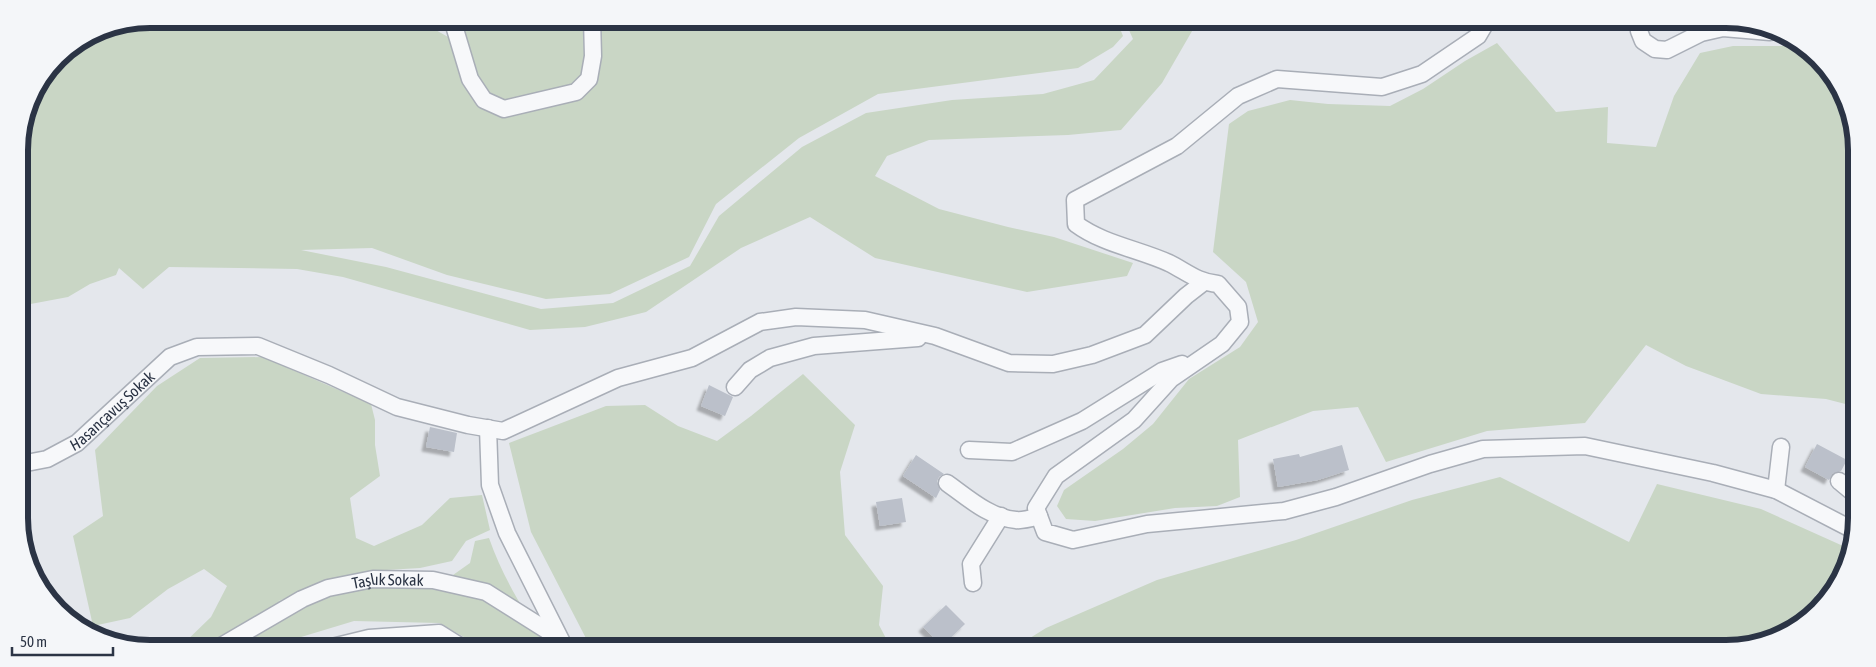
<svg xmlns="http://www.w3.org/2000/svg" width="1876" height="667" font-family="'Asap Condensed',sans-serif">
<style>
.green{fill:#c9d6c5}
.building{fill:#bbc0ca;filter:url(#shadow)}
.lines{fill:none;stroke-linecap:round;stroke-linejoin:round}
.minor-casing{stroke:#a9aeb7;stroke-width:19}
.minor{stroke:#f7f8fa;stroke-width:16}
.labels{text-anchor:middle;stroke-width:4.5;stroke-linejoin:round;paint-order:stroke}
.street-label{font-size:16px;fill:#2b3445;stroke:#f4f6f9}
.rim{fill:none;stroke:#2b3445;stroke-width:6}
</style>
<defs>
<filter id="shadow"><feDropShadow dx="-4.5" dy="4.5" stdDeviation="1" flood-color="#0004"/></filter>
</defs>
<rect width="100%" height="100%" fill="#e4e7ec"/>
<!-- green -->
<path class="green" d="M177 19H425L427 25 448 37 493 19H1116L1123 36 1113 47 1078 68 878 94 799 138 716 204 689 257 610 294 546 299 447 275 372 248 301 250 386 267 541 309 613 303 690 266 719 216 802 147 866 113 952 100 1043 94 1094 80 1133 39 1124 19H1199L1162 83 1121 130 1068 135 929 140 887 156 875 176 939 209 1008 227 1054 237 1133 263 1127 276 1027 292 875 258 810 217 741 248 646 312 585 327 530 330 343 277 297 269 169 267 143 289 119 268 116 275 90 284 68 297 20 306 19 141 32 92 63 51 88 36 96 37 135 28 168 25Z
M1497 43 1556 112 1608 107 1607 143 1656 147 1674 96 1700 53 1733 46H1781L1795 44 1825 64 1856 132 1857 407 1826 399 1761 394 1686 366 1646 345 1585 423 1487 431 1386 462 1358 407 1313 411 1238 440 1240 497 1217 506 1175 508 1095 521 1066 519 1057 506 1064 490 1123 449 1153 424 1189 379 1240 347 1258 322 1246 282 1213 252 1229 124 1248 111 1290 100 1328 104 1390 106 1423 89 1465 61Z
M263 357 371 404 375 420V445L380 476 350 498 356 538 374 546 422 525 450 498 482 495 490 530 466 541 452 561 420 568 370 571 278 601 369 583 453 575 470 563 475 541 489 538C503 578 525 614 550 648H480L471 641 439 623 354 621 278 644 272 648H179L211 617 227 586 204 569 168 589 130 618 93 626 73 536 103 516 95 450 157 386 200 358Z
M803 374 855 425 840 472 845 535 883 586 879 625 891 648H591L531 532 509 443 606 406 645 405 678 426 717 441 751 416Z
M1500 477 1629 542 1657 484 1761 509 1852 550C1849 570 1830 583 1815 596V609L1806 621 1734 648H1014L1046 628 1157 580 1296 540 1412 500Z"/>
<!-- building -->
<path class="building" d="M709 385 733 397 725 416 701 406Z
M430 427 457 433 454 452 426 447Z
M1817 444 1847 460 1841 471 1832 474 1829 480 1805 467Z
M1342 445 1349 470 1318 480 1278 487 1273 459 1299 454 1300 457Z
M916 455 944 474 939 477 937 481 940 490 936 498 903 476Z
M902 498 906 522 880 526 876 502Z
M946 605 965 624 942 646 923 627Z"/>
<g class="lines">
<!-- minor casing -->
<g class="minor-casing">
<g id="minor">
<path d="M452 19 470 79 484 100 504 109 576 92 589 79 593 56 592 19"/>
<path d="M1488 19 1478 36 1422 74 1382 87 1277 79 1238 96 1177 146 1075 200 1076 224C1103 244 1138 249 1169 263 1187 272 1197 282 1218 284L1238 307 1240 322 1222 344 1171 379 1134 420 1056 476 1036 508 1045 532 1073 540 1147 524 1284 511 1336 497 1430 464 1483 449 1585 446 1713 473 1776 490 1855 531"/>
<path d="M1643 19 1639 31 1643 41 1655 49 1667 50 1701 33 1723 28 1770 32 1776 31"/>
<path d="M735 387 750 370 770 358 814 346 918 338"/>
<path d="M488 428 490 485 507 533 565 648"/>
<path d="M969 450 1012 452 1082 421 1162 371 1182 364"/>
<path id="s1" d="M21 464 47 459 77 443 170 357 197 347 258 346 329 375 397 407 468 425 503 431 618 378 692 358 760 322 796 317 865 320 935 336 1009 363 1053 364 1092 355 1145 335 1186 296 1204 282"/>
<path d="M1839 481 1857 496"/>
<path d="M947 483C968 498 990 518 1016 520 1023 521 1032 518 1039 516"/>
<path d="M1776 490 1781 447"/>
<path d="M973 583 971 564 1001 516"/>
<path id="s2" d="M218 648 302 599 328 588 373 579 433 580 486 592 559 638"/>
<path d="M328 648 369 638 439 633 463 648"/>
</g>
</g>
<!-- minor -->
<use href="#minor" class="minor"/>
</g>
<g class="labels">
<!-- street labels -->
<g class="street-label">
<text dy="6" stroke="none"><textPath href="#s1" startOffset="108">Hasançavuş Sokak</textPath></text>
<text dy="6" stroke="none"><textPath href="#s2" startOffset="186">Taşlık Sokak</textPath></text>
</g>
</g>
<!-- crop -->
<path d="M0 0H1876V667H0ZM150 28H1726A122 122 0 0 1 1848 150V518A122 122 0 0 1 1726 640H150A122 122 0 0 1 28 518V150A122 122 0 0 1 150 28Z" fill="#f4f6f9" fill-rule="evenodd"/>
<path class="rim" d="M150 28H1726A122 122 0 0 1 1848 150V518A122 122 0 0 1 1726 640H150A122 122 0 0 1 28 518V150A122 122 0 0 1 150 28Z"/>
<!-- scale -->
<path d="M12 647v8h101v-8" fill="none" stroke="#2b3445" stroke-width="2.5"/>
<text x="20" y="647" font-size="15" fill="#2b3445" stroke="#f4f6f9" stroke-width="4" paint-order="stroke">50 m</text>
</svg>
